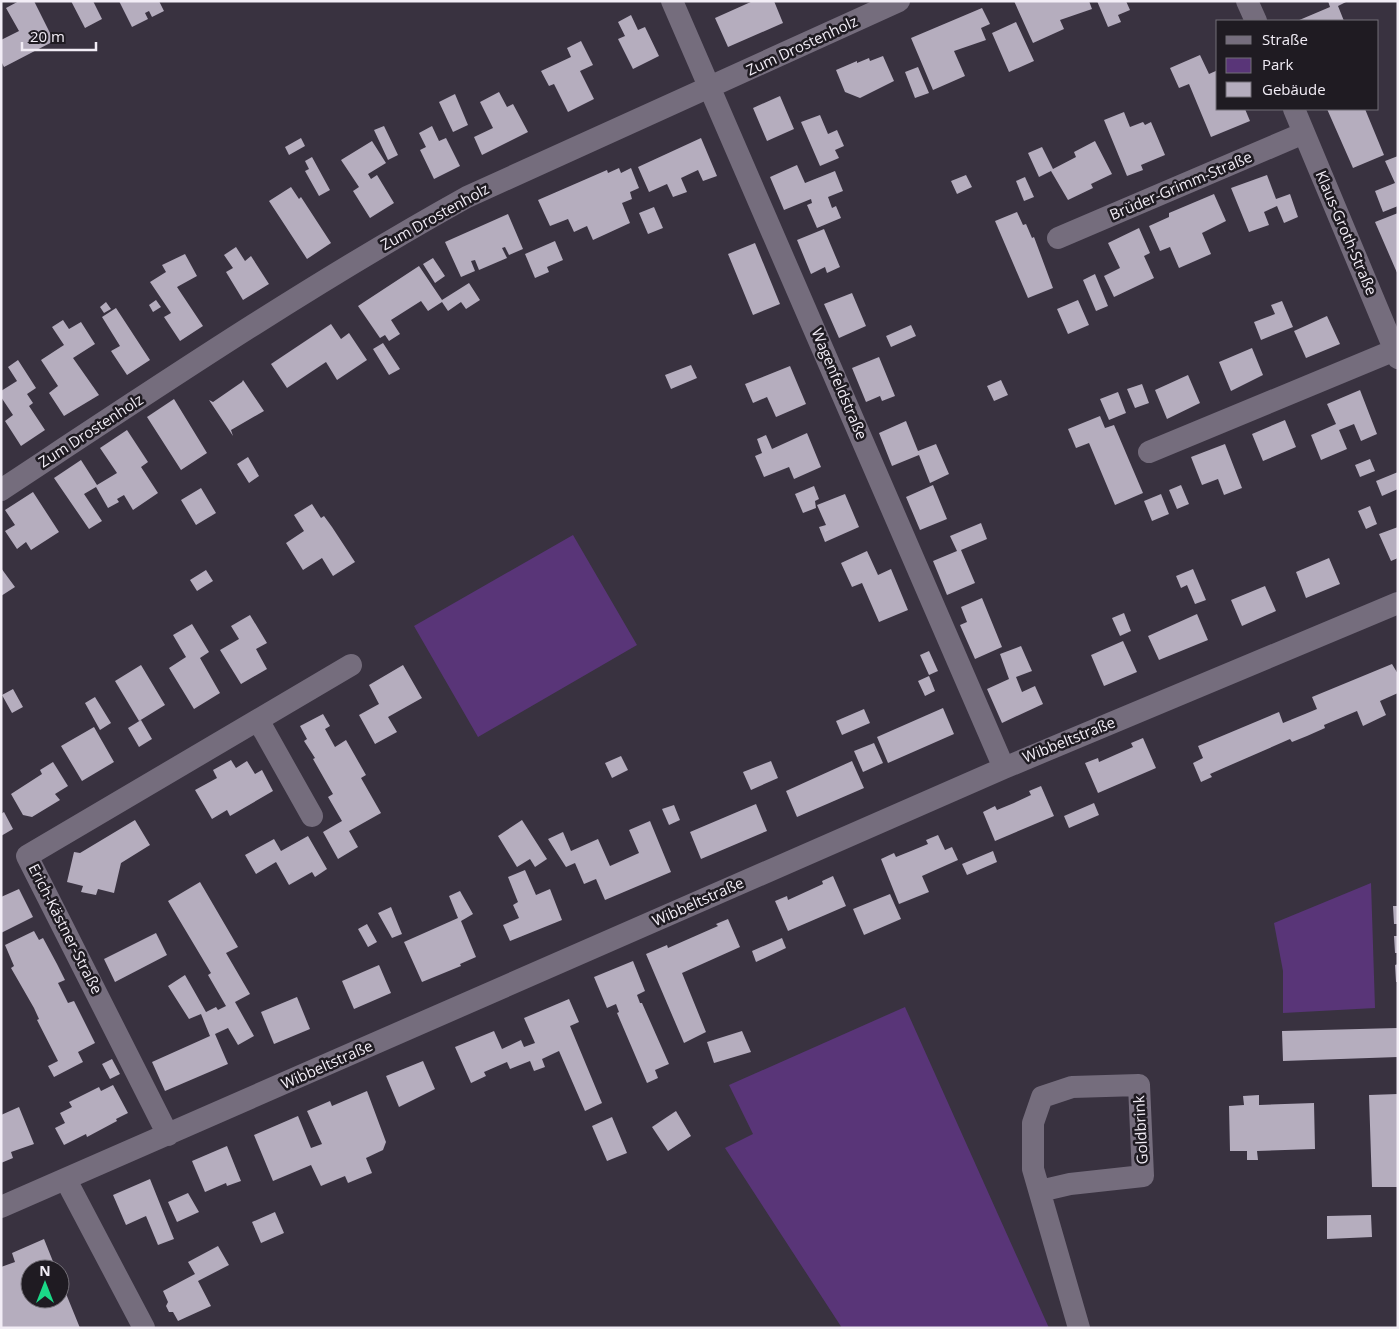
<svg xmlns="http://www.w3.org/2000/svg" width="1399" height="1329" font-family="'Open Sans',sans-serif">
<style>
.green{fill:#593578}
.building{fill:#b5adbe}
.lines{fill:none;stroke-linecap:round;stroke-linejoin:round}
.minor{stroke:#756d7d;stroke-width:22}
.labels{text-anchor:middle;stroke-width:5;stroke-linejoin:round;paint-order:stroke}
.street-label{font-size:15px;fill:#f2edf6;stroke:#1f1b22}
</style>
<rect width="100%" height="100%" fill="#393240"/>
<!-- green -->
<path class="green" d="M573 535 637 645 478 737 414 626Z
M1371 883 1375 1008 1283 1013V971L1274 923Z
M905 1007 1049 1328H842L725 1148 753 1134 729 1085Z"/>
<!-- building -->
<path class="building" d="M19 1H34L54 41 4 67 1 61V40L19 31 6 8Z
M71 1H93L102 19 85 28Z
M119 1H159L164 11 152 17 149 11 145 13 148 19 132 27Z
M753 1H774L783 23 728 47 715 18Z
M1014 1H1089L1092 9 1060 20 1064 29 1033 43Z
M1097 1H1126L1130 10 1118 15 1121 22 1108 27Z
M1328 1H1348L1338 6 1344 21H1297L1330 7Z
M982 8 990 24 981 28 986 40 954 51 965 76 933 90 911 38Z
M631 15 638 30 645 27 659 56 633 69 618 39 625 36 618 22Z
M1016 22 1034 61 1009 72 992 33Z
M581 41 593 65 580 71 594 99 568 112 554 84 549 86 541 71 571 57 567 48Z
M1200 55 1209 74 1218 70V109H1245L1250 121 1211 137 1189 84 1179 88 1170 68Z
M883 56 894 81 860 98 845 92 836 70 857 61V63L869 58 870 61Z
M918 67 929 93 915 98 905 72Z
M499 92 507 107 513 104 528 132 482 155 474 137 493 128 480 102Z
M455 94 468 125 453 132 439 102Z
M780 96 794 129 767 141 753 108Z
M1327 109H1365L1384 155 1353 168Z
M1124 112 1130 127 1143 122 1145 125 1151 122 1165 155 1141 165 1143 170 1127 176 1104 120Z
M820 115 828 134 837 130 844 146 835 150 839 158 820 166 801 122Z
M384 126 398 155 388 160 374 130Z
M432 126 439 141 446 138 460 166 434 179 420 150 426 147 419 133Z
M301 138 305 146 289 155 285 147Z
M701 138 717 176 703 181 698 170 681 178 687 192 673 197 667 184 649 192 638 167Z
M372 141 386 163 368 174 371 179 377 175 394 203 370 218 353 191 359 187 341 160Z
M1095 141 1112 174 1091 184 1093 188 1068 200 1051 171 1039 177 1028 153 1042 147 1053 169 1076 157 1074 152Z
M1398 156V206L1383 212 1375 191 1395 183 1385 161Z
M312 157 330 190 319 196 305 171 309 169 305 161Z
M797 165 805 183 835 171 843 191 828 197 832 208 836 206 841 218 817 228 807 205 812 203 811 199 784 210 770 177Z
M619 168 621 173 631 168 639 188 630 192 632 199 622 203 630 223 593 240 587 226 574 232 568 219 550 226 538 200 607 170 608 173Z
M966 175 972 187 957 194 951 181Z
M1267 175 1276 199 1290 194 1298 217 1284 223 1277 206 1264 212 1269 225 1249 232 1231 188Z
M1025 177 1034 197 1024 201 1016 181Z
M291 187 299 199 301 197 331 243 307 259 269 201Z
M1214 194 1226 221 1202 233 1211 254 1179 268 1170 247 1160 251 1149 226 1169 217V213Z
M654 207 663 228 648 234 639 213Z
M1017 212 1023 225 1026 224 1032 238 1034 237 1053 288 1028 298 995 221Z
M1398 213V275L1375 222Z
M508 214 523 249 509 255 505 247 502 248 507 258 479 270 475 260 471 261 475 271 461 277 445 242Z
M1139 228 1150 253 1144 256 1154 278 1114 297 1104 276 1120 268 1108 243Z
M824 229 840 267 827 273 825 267 811 274 797 240Z
M555 241 563 260 547 267 549 272 535 278 525 254Z
M755 243 780 304 753 315 728 254Z
M236 247 245 261 251 256 269 284 243 300 226 272 233 268 224 255Z
M185 254 197 276 177 287 203 326 180 341 164 317 171 313 150 282 166 272 162 265Z
M433 258 445 276 435 283 423 264Z
M419 266 442 300 469 283 480 300 466 309 461 302 448 311 442 302 428 311 421 301 391 320 400 334 389 341 385 335 380 338 358 306Z
M1095 274 1108 306 1096 311 1083 280Z
M852 293 866 326 839 338 824 304Z
M156 300 161 307 153 312 149 305Z
M1078 300 1089 325 1068 334 1057 309Z
M1282 301 1293 327 1261 340 1254 322 1275 314 1271 305Z
M106 302 111 309 104 313 100 307Z
M116 308 150 360 127 375 111 351 120 346 102 317Z
M1327 316 1340 344 1306 358 1294 331Z
M63 320 69 329 81 322 95 344 73 358 99 395 64 416 49 393 58 386 41 360 64 345 52 327Z
M331 324 341 339 349 333 367 360 337 380 326 362 287 388 271 364Z
M911 325 916 336 891 347 886 336Z
M383 343 400 369 389 375 373 349Z
M1252 348 1263 375 1231 391 1219 362Z
M879 357 895 396 882 401 880 396 866 402 852 368Z
M18 360 36 388 27 394 33 403 29 406 45 430 21 446 5 421 13 415 1 397V391L17 381 8 367Z
M691 365 697 378 671 389 665 375Z
M790 366 806 404 776 417 767 397 753 403 745 384Z
M1188 375 1200 403 1167 419 1155 390Z
M243 380 264 411 231 430 233 436 209 400 213 402 242 382Z
M1001 380 1008 395 994 401 987 386Z
M1142 384 1149 403 1135 408 1127 389Z
M1360 390 1377 434 1361 441 1354 424 1339 430 1347 449 1321 460 1311 435 1336 424 1327 404Z
M1118 392 1126 413 1109 420 1100 399Z
M174 399 207 453 181 470 147 417Z
M1100 416 1105 428 1114 425 1143 493 1115 505 1089 443 1076 448 1068 429Z
M1285 420 1296 447 1263 461 1252 434Z
M906 421 918 451 936 444 949 474 930 483 919 455 892 466 879 433Z
M127 430 148 462 141 467 158 493 133 510 124 495 117 499 119 502 108 508 96 487 84 494 102 521 89 529 54 478 81 460 97 485 117 473 100 448Z
M807 433 821 467 794 479 789 467 764 477 755 456 762 453 757 439 766 435 772 449Z
M1225 444 1242 488 1224 495 1218 479 1202 485 1191 457Z
M248 457 259 476 249 483 237 464Z
M1370 459 1375 471 1360 477 1355 465Z
M1398 472V489L1382 496 1376 481Z
M933 485 947 519 920 530 906 497Z
M1181 485 1189 504 1177 509 1169 490Z
M814 486 819 499 815 501 816 508 803 513 795 494Z
M201 488 216 513 196 525 181 500Z
M33 492 59 532 31 550 26 542 17 549 5 531 15 525 5 510Z
M845 494 859 527 825 542 819 527 826 525 817 505Z
M1161 494 1169 514 1152 521 1144 501Z
M312 504 321 518 324 516 332 527 355 562 333 576 322 558 303 570 286 543 304 531 294 515Z
M1370 506 1377 524 1366 529 1358 511Z
M981 523 987 539 961 550 975 583 947 595 933 561 957 551 950 536Z
M1398 527V558L1391 561 1379 534Z
M867 551 878 575 891 569 908 610 879 622 862 583 852 587 841 563Z
M1329 558 1340 584 1306 598 1296 572Z
M1 568 15 587 1 596Z
M1193 569 1206 600 1195 604 1187 585 1181 588 1176 576Z
M206 570 213 581 197 591 190 580Z
M1265 586 1276 611 1242 626 1231 600Z
M982 598 1002 647 975 659 960 625 967 622 961 607Z
M1124 613 1131 631 1120 636 1112 618Z
M1197 614 1208 640 1159 660 1148 636Z
M250 615 267 643 256 649 267 669 241 684 220 650 239 639 231 626Z
M192 624 209 652 200 658 220 693 194 709 169 668 186 657 173 635Z
M1123 641 1137 672 1104 686 1091 655Z
M1021 646 1032 671 1016 677 1022 692 1035 686 1043 704 1002 723 987 689 1009 679 1000 654Z
M929 651 938 671 929 675 920 655Z
M1392 664 1398 674V693L1380 701 1386 715 1363 726 1357 711 1324 725 1325 728 1307 736 1292 742 1290 739 1210 774 1212 777 1201 782 1193 763 1203 758 1198 746 1279 712 1283 723 1305 714 1317 709 1312 697Z
M141 665 165 705 139 721 115 681Z
M403 665 422 698 388 717 397 732 375 744 359 715 379 704 369 685Z
M929 676 935 691 925 696 918 681Z
M13 689 23 707 12 713 2 695Z
M95 697 111 723 100 730 85 703Z
M943 708 954 734 888 763 877 737Z
M864 709 870 723 842 735 836 721Z
M323 714 330 726 325 729 335 747 346 740 366 775 361 778 381 813 349 831 358 847 338 859 323 832 342 821 328 797 333 794 313 759 315 758 304 741 307 739 300 726Z
M141 720 152 739 139 747 128 728Z
M94 727 114 762 82 781 61 746Z
M1143 738 1156 768 1098 793 1085 763 1098 758 1099 762 1133 747 1131 743Z
M874 743 883 763 863 772 854 751Z
M621 756 628 770 612 778 605 763Z
M231 760 236 768 247 761 255 774 262 770 273 791 230 816 227 810 212 819 195 790 217 778 213 770Z
M771 761 778 778 751 790 743 772Z
M852 761 864 788 797 817 786 791Z
M53 762 68 786 55 794 60 800 32 817 23 815 11 794 42 774 40 770Z
M1041 786 1054 816 995 841 983 812 995 806 997 810 1014 803 1031 795 1029 791Z
M1094 803 1099 815 1069 828 1064 816Z
M756 804 767 831 701 859 690 832Z
M674 805 680 820 669 825 662 809Z
M4 812 13 829 1 836V814Z
M135 820 150 845 121 863 114 893 98 889 96 895 81 892 83 886 67 882 74 852 80 853Z
M522 820 547 859 535 867 530 859 517 867 498 836Z
M650 821 671 872 605 900 596 879 584 884 575 863 566 867 548 839 563 832 571 851 598 839 610 866 639 853 629 830Z
M938 835 945 850 952 847 958 860 922 876 929 892 899 904 881 859 894 853 896 857 911 851 928 844 926 840Z
M308 836 327 869 315 877 312 872 289 885 276 862 256 874 245 855 274 839 281 851Z
M993 851 997 862 967 875 962 864Z
M525 870 536 895 550 889 562 920 510 941 503 925 519 918 513 905 518 902 508 877Z
M833 876 846 906 788 931 775 901 787 896 788 900 823 884 822 881Z
M200 882 238 947 226 953 250 994 235 1002 254 1036 238 1045 228 1028 215 1034 228 1064 165 1091 152 1062 210 1036 201 1014 189 1019 168 986 185 975 206 1012 216 1007 218 1010 226 1006 208 975 211 973 168 901Z
M19 889 33 917 1 933V897Z
M460 891 473 914 461 921 476 957 460 964 461 966 422 982 404 942 458 918 449 896Z
M890 894 901 919 864 935 853 909Z
M1393 906H1398V924H1394Z
M391 907 402 934 392 938 378 913Z
M728 919 740 947 682 973 706 1032 684 1043 646 954 667 945 668 948 718 926 716 924Z
M367 924 377 942 368 947 358 929Z
M34 931 39 940 43 938 57 964 65 980 58 983 68 1003 74 1001 95 1043 78 1052 83 1062 54 1077 48 1066 58 1061 37 1020 39 1019 34 1008 11 968 14 966 5 945Z
M156 933 167 955 115 982 104 959Z
M1394 936H1398V953H1395Z
M782 938 786 948 756 962 752 951Z
M633 961 645 991 637 995 640 1003H642L669 1064 655 1070 658 1078 647 1083 617 1013 619 1012 616 1004 607 1008 594 977Z
M1398 964V982H1396L1395 965Z
M379 965 391 993 354 1009 342 981Z
M297 997 310 1029 274 1044 261 1012Z
M569 999 579 1022 570 1026 602 1103 585 1111 559 1051 542 1059 545 1067 534 1071 530 1061 510 1069 507 1062 484 1072 486 1076 471 1083 455 1047 494 1031 502 1049 521 1040 524 1047 535 1043 524 1018Z
M1398 1028V1057L1283 1061 1282 1031Z
M742 1031 751 1052 714 1063 707 1042Z
M112 1059 120 1074 110 1079 102 1064Z
M423 1061 435 1089 399 1107 386 1076Z
M113 1085 128 1113 116 1119 117 1121 87 1137 86 1134 64 1145 55 1128 65 1123 60 1113 72 1107 69 1102 99 1087 101 1091Z
M367 1091 386 1142 383 1150 366 1158 372 1173 348 1183 345 1176 321 1186 311 1165 273 1181 254 1135 298 1116 311 1148 322 1144 307 1111 330 1101 332 1106Z
M1398 1094V1187H1372L1369 1095Z
M1259 1095V1105L1314 1103 1315 1149 1257 1151 1258 1160H1247V1151H1230L1229 1106 1244 1105 1243 1096Z
M19 1107 34 1144 11 1152 13 1158 1 1163V1115Z
M676 1111 691 1136 668 1151 652 1127Z
M612 1117 627 1153 607 1161 592 1126Z
M227 1146 241 1181 227 1186 226 1183 205 1192 192 1161Z
M150 1179 174 1239 158 1245 146 1216 126 1225 113 1195Z
M188 1193 199 1212 177 1222 168 1202Z
M275 1212 284 1233 261 1243 252 1222Z
M1371 1215 1372 1237 1327 1239V1216Z
M44 1239 56 1269H30V1299H60V1279L80 1328H1V1267L15 1262 12 1253Z
M218 1246 229 1265 198 1281 211 1306 178 1321 173 1312H169L166 1306 168 1302 163 1291 195 1274 188 1262Z"/>
<g class="lines">
<!-- minor -->
<path class="minor" d="M672 1 1004 768
M1247 1 1256 21
M1294 109 1398 358
M1058 238 1304 133
M1149 452 1395 350
M1 490C154 389 307 286 467 197L899 1
M258 720 312 816
M168 1135 27 856 351 665
M66 1180 144 1328
M1040 1191 1070 1184 1143 1176 1139 1085 1072 1087 1042 1097 1033 1123V1169L1079 1328
M1 1207 1004 768 1398 603"/>
</g>
<g class="labels">
<!-- street labels -->
<g class="street-label">
<text transform="translate(802 46) rotate(-25)" y="5">Zum Drostenholz</text>
<text transform="translate(1181 186) rotate(-23)" y="5">Brüder-Grimm-Straße</text>
<text transform="translate(435 217) rotate(-29)" y="5">Zum Drostenholz</text>
<text transform="translate(1346 233) rotate(67)" y="5">Klaus-Groth-Straße</text>
<text transform="translate(839 384) rotate(67)" y="5">Wagenfeldstraße</text>
<text transform="translate(91 431) rotate(-33)" y="5">Zum Drostenholz</text>
<text transform="translate(1069 740) rotate(-22)" y="5">Wibbeltstraße</text>
<text transform="translate(698 902) rotate(-24)" y="5">Wibbeltstraße</text>
<text transform="translate(65 929) rotate(63)" y="5">Erich-Kästner-Straße</text>
<text transform="translate(327 1065) rotate(-24)" y="5">Wibbeltstraße</text>
<text transform="translate(1141 1130) rotate(-93)" y="5">Goldbrink</text>
</g>
</g>
<!-- border -->
<rect width="1399" height="1329" fill="none" stroke="#f2edf6" stroke-width="5"/>
<!-- legend -->
<rect x="1216" y="20" width="162" height="90" fill="#1f1b22" stroke="#736f77"/>
<rect x="1226" y="36" width="25" height="8" fill="#756d7d" stroke="#736f77"/>
<text x="1262" y="45" font-size="15" fill="#f2edf6">Straße</text>
<rect x="1226" y="58" width="25" height="15" fill="#593578" stroke="#736f77"/>
<text x="1262" y="70" font-size="15" fill="#f2edf6">Park</text>
<rect x="1226" y="82" width="25" height="15" fill="#b5adbe" stroke="#736f77"/>
<text x="1262" y="95" font-size="15" fill="#f2edf6">Gebäude</text>
<!-- north arrow -->
<g transform="translate(45 1284)"><circle r="24" fill="#1f1b22" stroke="#736f77"/>
<path d="M0-4L9 19L0 12L-9 19Z" fill="#1bd988"/>
<text y="-8" font-size="14" font-weight="bold" text-anchor="middle" fill="#f2edf6">N</text>
</g>
<!-- scale -->
<path d="M22 42v8h74v-8" fill="none" stroke="#f2edf6" stroke-width="2.5"/>
<text x="30" y="42" font-size="15" fill="#f2edf6" stroke="#1f1b22" stroke-width="4" paint-order="stroke">20 m</text>
</svg>
